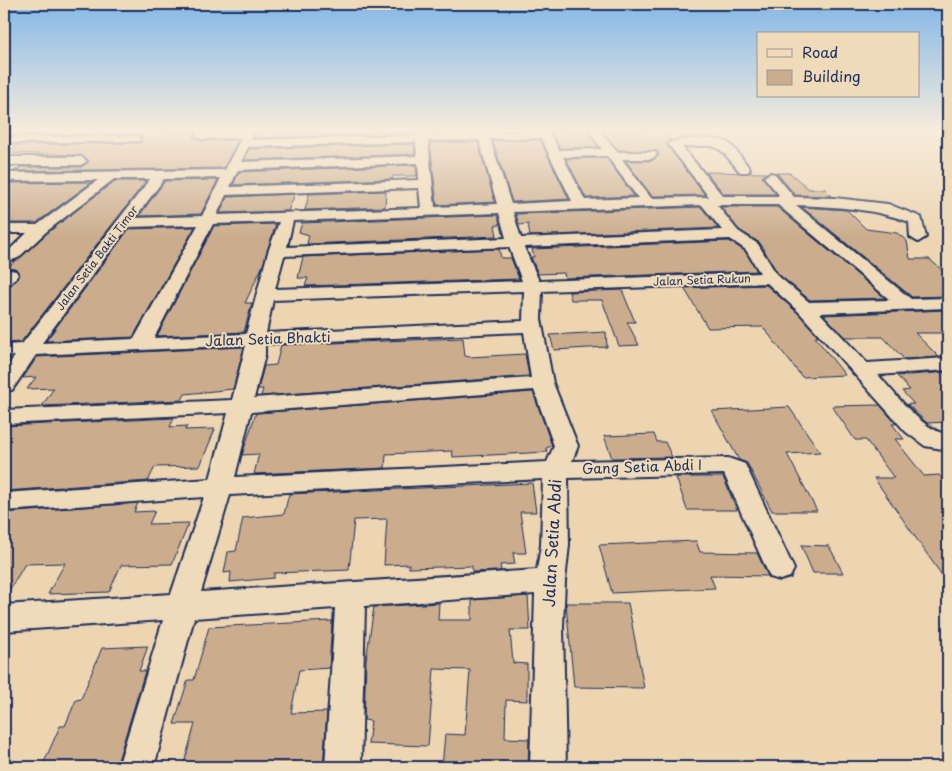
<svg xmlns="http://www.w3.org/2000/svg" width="952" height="771" font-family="'Playpen Sans',sans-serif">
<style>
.building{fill:#cbad8e;stroke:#1b2f5e}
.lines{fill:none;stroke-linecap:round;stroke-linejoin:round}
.minor-casing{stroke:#1b2f5e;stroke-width:4}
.minor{fill:#efdbb9;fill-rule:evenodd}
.labels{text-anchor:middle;stroke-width:4;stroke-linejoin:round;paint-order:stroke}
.far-street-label{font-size:11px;fill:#1b2f5e;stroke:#efdbb9}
.street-label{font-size:14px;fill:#1b2f5e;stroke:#efdbb9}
.near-street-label{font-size:16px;fill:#1b2f5e;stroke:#efdbb9}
</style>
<rect width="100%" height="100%" fill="#edd5b2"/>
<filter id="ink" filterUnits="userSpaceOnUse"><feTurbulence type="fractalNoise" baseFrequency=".02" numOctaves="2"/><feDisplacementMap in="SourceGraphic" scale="10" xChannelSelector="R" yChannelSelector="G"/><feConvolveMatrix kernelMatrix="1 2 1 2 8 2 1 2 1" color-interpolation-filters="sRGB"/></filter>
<g filter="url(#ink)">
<!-- building -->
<path class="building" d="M41 130 195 131 193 137 201 141 238 140 224 168 14 171 21 167H81L89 162 81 155 6 153 17 145 140 143 142 141 141 136 136 134 33 135Z
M257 130H414V133L254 138Z
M428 130H475L429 133Z
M550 130H586L598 147 560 148Z
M601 130H669V141L667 145 705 195 652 196 626 161H652L659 155 657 151 618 150Z
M540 140 569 199 512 202 493 141Z
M478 142 495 202 437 205 430 143Z
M414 144 415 154 244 160 249 149Z
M606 158 608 160 634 196 586 198 566 159Z
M416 165 417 176H393L392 179 233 185 239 172Z
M706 172 766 173 763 178 776 194H724Z
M777 173H790L809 189H825L832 196 795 195Z
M218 180 201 214 139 216 165 181Z
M115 181H146L21 342 4 343V287L11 285 20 275 16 269H6L47 233Z
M92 182 36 223H4V183Z
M386 191 385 207 305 210 309 194Z
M295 194 288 211 220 213 227 197Z
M701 207 718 228 530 236 528 224 519 225 516 214Z
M721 207H777L885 298 810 300 778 274 760 243 739 230Z
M802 207 847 210 866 229 897 233 907 241 910 259H929L948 275V296L912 297Z
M498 215 500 225H495L497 236 307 244 309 235 299 232 302 223Z
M276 224 263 265 245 303H252L244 332 157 336 214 226Z
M195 227 133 337 46 341 129 229Z
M729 241 745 251 757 271 565 278 564 273 538 274 531 257H534L532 249Z
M499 249 501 258H511L519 279 305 286 308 278H298L303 257Z
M766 285 798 313 819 337H815L845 375 802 377 763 327 708 328 684 288Z
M622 290 635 322H627L639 345 619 346 602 300H571L569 292Z
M948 310V333H915L939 357 904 359 883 337H845L824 315Z
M606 332 607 347 554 350 550 335Z
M463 338 465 356 470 357 525 354 529 376 261 396 263 389H258L264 366 276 365 281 345Z
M244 347 233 389 185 394 182 400 42 406 54 388 27 389 36 377 23 378 37 357Z
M948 372V422L927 423 907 404H914L902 391 910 390 897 376Z
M533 392 552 446 546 448 547 452 453 457 452 451 386 454 385 468 254 474 259 454 242 455 256 413Z
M880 405 896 424H892L904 439H895L924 476 939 475 948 487V584L874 478H894L866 440H855L832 406Z
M789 407 820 452 787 454 817 511H772L747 463 739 460 712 411Z
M174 418 170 427 187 426 185 430 215 429 200 466 155 467 148 481 4 491V426Z
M654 434 657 442H665L672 457 612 458 604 436Z
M676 477H723L737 510H687Z
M532 483 536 512H520L526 553H513L515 564 500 565 501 571 472 572V566L409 568V564L384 565 387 519 354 520 349 570 274 573V578L230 582 231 572 224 573 228 552 236 551 243 518 284 514 289 494Z
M138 503 134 512 155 511 149 524 189 523 172 564 121 565 109 592 48 594 65 563 25 564 4 599V513Z
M696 541 700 552 757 553 768 576 710 575 715 588 612 593 599 545Z
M801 545 829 546 843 573H813Z
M528 596 530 630H510L513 663 527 664V701L506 700 505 738 529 739 528 767H442L445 734 465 735 470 670 434 669 428 746 368 744 371 721 364 720 366 660 374 607 439 603 438 620H472V600Z
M566 603H628L644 688 574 687Z
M332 621 329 668 299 670 291 713 327 712 323 767H183L195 724H174L188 680H194L209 627Z
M148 646 139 671H145L116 767H42L60 726H65L76 700 81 699 102 648Z"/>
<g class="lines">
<!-- minor casing -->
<g class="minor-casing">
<path id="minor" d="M198 130H208V132L255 130 251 140 416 135V130H426L427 135 477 133V130H487L488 133 548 130 559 150 602 149 588 130H599L617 152H655L657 155 651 159H622L651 198 709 197 668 144C675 137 718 137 727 142 735 147 742 159 748 166L750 169 748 172H740C715 142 720 145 682 147L723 196H780L764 177 770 173 775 174 794 197 835 198 888 204 921 217 926 237 918 242 910 237 909 222C873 208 835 207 796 205L911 299 948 298V308L820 313 867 363 948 358V370L878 375C895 393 923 432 948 434V450L925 446 906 432 799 312 767 283 542 291 541 319 553 383 578 446 572 461 728 458 745 464 794 569 790 577 780 580 770 577 724 474 568 478 569 545 565 581 563 626 566 767H530L535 594 365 606 361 767H325L335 608 194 618 154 767H118L163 620 4 631V605L171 594 204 497 4 511V493L210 479 228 413 4 424V410L232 400 246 345 36 355 12 390 4 391V371L15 356 4 357V345L22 344 150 179H114L46 232 18 258 12 260 4 255 27 233H4V225H37L98 180 4 181V173L225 170 241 138 201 139 195 136ZM541 138 572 201 511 204 490 139ZM479 140 497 204 435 207 428 141ZM416 142 417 156 241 162 248 147ZM607 156 609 159 638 198 585 200 563 157ZM418 163 419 180 230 187 238 170ZM221 178 202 216 135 218 164 179ZM419 188 421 208 217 215 226 195ZM702 205 722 230 521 238 513 212ZM717 205H778L890 300 809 302 777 275 758 244 738 231ZM499 213 506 238 287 247 293 221ZM279 222 268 252 246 334 154 338 213 224ZM198 225 134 339 42 343 128 227ZM730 239 746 250 760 273 539 281 524 247ZM509 247 522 281 275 289 284 256ZM524 291 523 321 266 333 273 300ZM524 332 531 378 254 398 265 355V344ZM534 390 554 446 547 462 235 477 251 412ZM543 479 541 545 537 570 201 592 230 495Z
M136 136 140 137V141L4 143V137Z
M4 157H81L87 161 81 165H4Z
M10 270 16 271 18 275 10 284 4 285V272Z"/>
</g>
<!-- minor -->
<use href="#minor" class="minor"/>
</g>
</g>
<!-- sky -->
<linearGradient id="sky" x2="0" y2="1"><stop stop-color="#83b8e8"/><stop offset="0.55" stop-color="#f7ecdc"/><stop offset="1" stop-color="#f7ecdc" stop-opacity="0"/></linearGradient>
<rect width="952" height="237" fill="url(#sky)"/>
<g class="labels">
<!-- far-street labels -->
<g class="far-street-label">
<text transform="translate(97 258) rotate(-53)" y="4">Jalan Setia Bakti Timor</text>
<text transform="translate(702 280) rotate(-2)" y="4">Jalan Setia Rukun</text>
</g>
<!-- street labels -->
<g class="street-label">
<text transform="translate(268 339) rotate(-2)" y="5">Jalan Setia Bhakti</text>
<text transform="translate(642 467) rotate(-2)" y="5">Gang Setia Abdi I</text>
</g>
<!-- near-street labels -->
<g class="near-street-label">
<text transform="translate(552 543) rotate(-87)" y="6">Jalan Setia Abdi</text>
</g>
</g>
<!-- margin -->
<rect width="952" height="771" fill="none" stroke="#efdbb9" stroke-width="20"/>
<rect x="10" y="10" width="932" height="751" fill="none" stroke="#1b2f5e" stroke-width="2" filter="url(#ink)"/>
<!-- legend -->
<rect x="757" y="32" width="162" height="65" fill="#efdbb9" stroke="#9a9695"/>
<rect x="767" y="49" width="25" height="8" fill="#efdbb9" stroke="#9a9695"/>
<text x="802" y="58" font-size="15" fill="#1b2f5e">Road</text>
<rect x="767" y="70" width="25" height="15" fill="#cbad8e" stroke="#9a9695"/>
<text x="802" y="82" font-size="15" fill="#1b2f5e">Building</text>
</svg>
